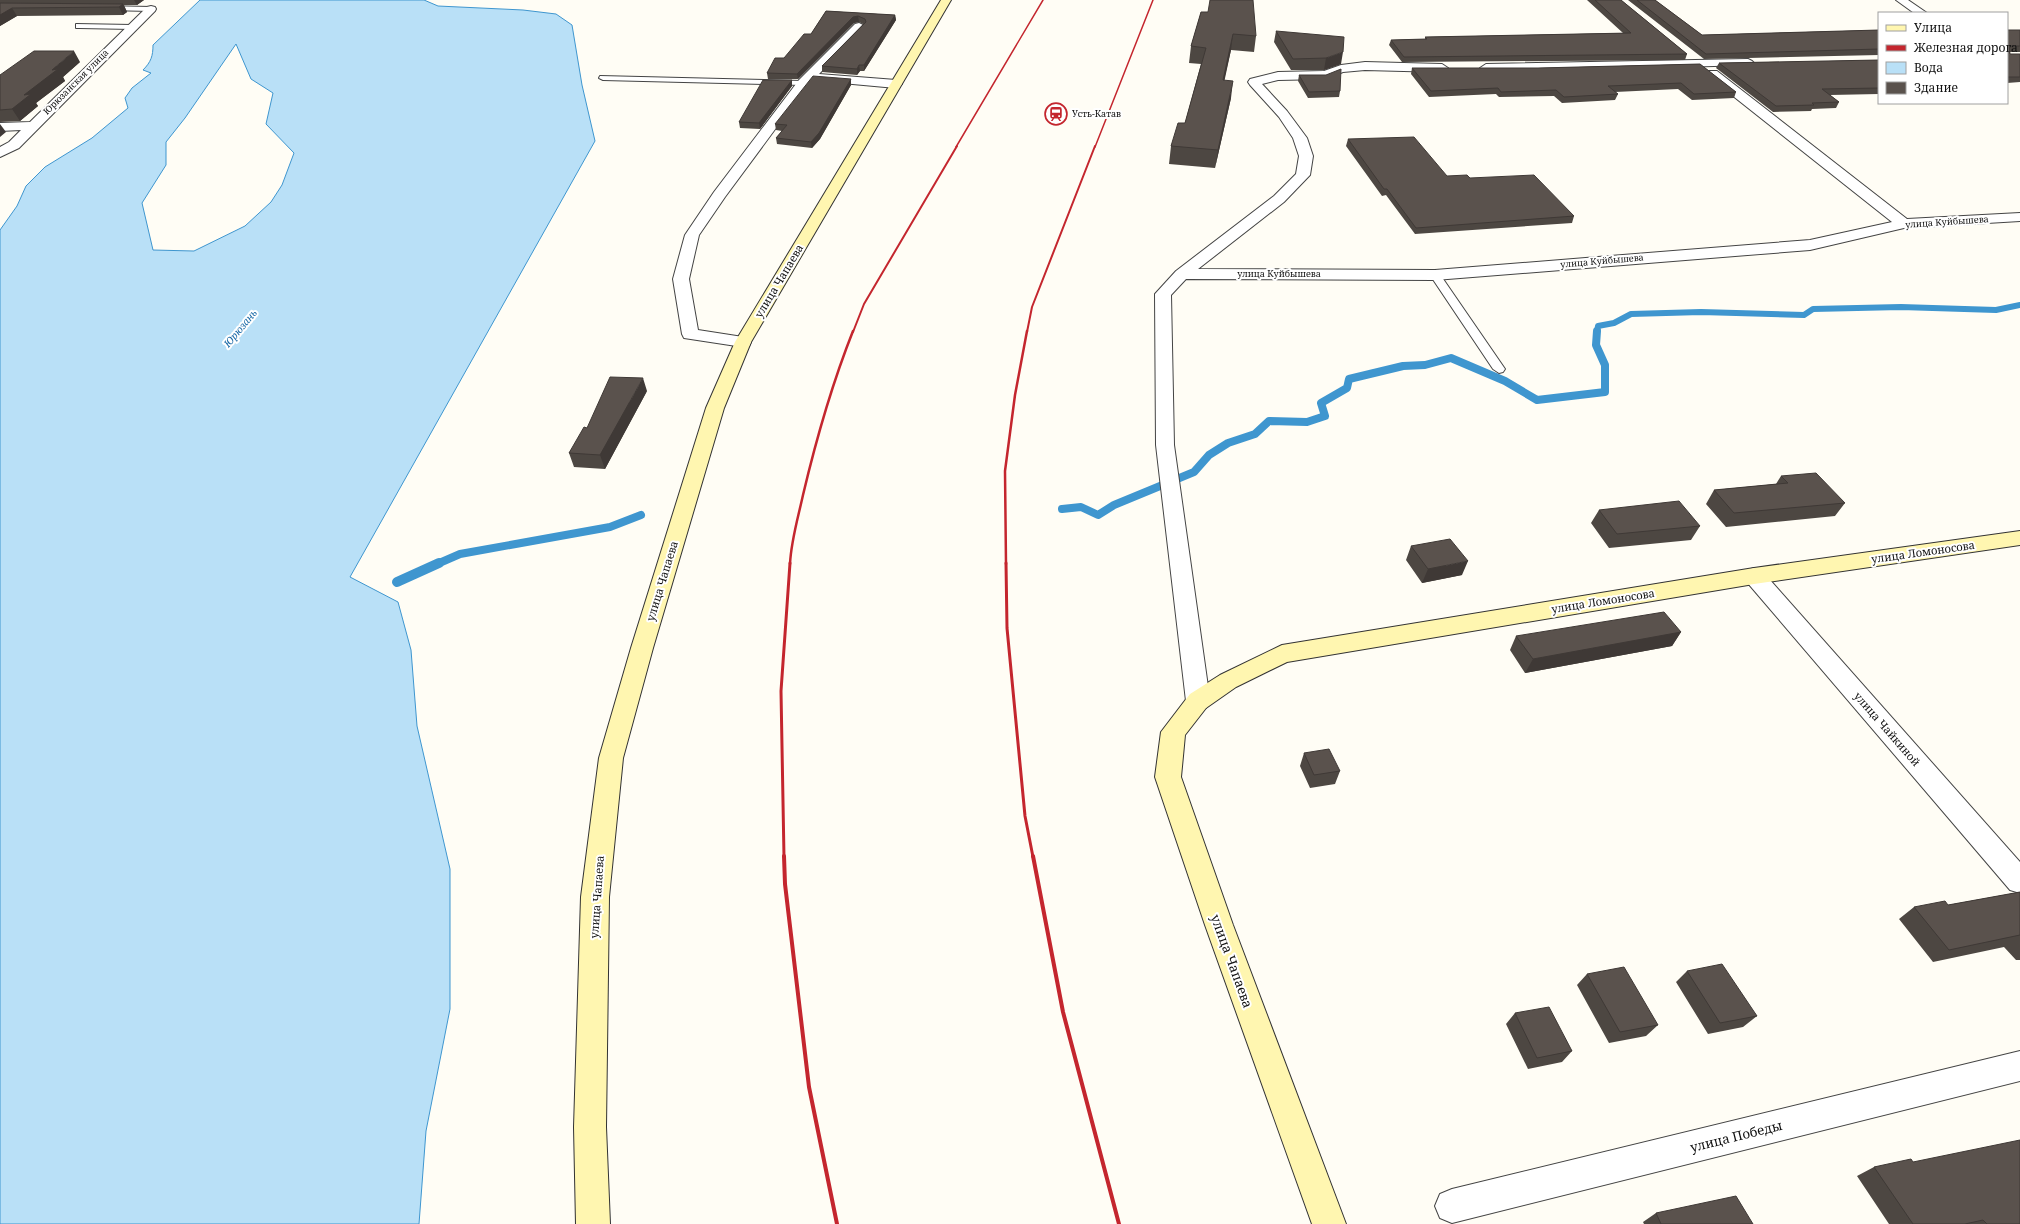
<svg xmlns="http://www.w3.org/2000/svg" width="2020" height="1224" font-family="'Noto Serif',serif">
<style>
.water{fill:#b9e0f7;stroke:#3f96cf;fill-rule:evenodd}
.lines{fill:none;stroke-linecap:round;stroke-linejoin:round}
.stream-far2{stroke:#3f96cf;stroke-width:6}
.stream-far1{stroke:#3f96cf;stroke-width:8}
.stream{stroke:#3f96cf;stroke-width:10}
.service-casing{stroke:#444;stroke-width:2}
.minor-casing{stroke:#444;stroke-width:2}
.secondary-casing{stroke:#333;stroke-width:2}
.service{fill:#fff;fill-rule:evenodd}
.minor{fill:#fff;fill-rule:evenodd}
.secondary{fill:#fff6b0;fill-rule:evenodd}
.rail-far4{stroke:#c4262e;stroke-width:1.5}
.rail-far3{stroke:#c4262e;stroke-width:2}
.rail-far2{stroke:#c4262e;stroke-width:2.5}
.rail-far1{stroke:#c4262e;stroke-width:3}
.rail{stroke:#c4262e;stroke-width:4}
.wall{fill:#4d4742}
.shaded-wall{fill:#3f3936}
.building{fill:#5a524d;stroke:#3f3936}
.labels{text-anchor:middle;stroke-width:4;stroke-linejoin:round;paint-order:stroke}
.far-street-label{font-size:9px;fill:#111;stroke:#fff}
.far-poi-label{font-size:9px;fill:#111;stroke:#fff;text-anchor:start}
.far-water-label{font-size:10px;font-style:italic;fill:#1768a6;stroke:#fff}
.street-label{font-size:11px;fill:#111;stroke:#fff}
.near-street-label{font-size:13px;fill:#111;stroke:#fff}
</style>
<rect width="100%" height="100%" fill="#fffdf5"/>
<!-- water -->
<path class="water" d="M200 0H424L438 6 523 10 556 14 572 25 582 85 595 141 350 577 398 602 411 650 417 726 450 869V1009L426 1131 419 1224H0V230L17 206 26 186 45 167 92 138 128 108 125 98 132 88 151 73 143 70C151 62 153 56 153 45ZM236 44 251 79 273 93 266 124 294 153 282 185 271 202 245 226 194 251 153 250 142 203 166 165V142L185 118Z"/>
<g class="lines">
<!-- stream-far2 -->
<path class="stream-far2" d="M1597 332 1598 326 1614 323 1631 314 1701 312 1804 315 1813 309 1901 307 1996 310 2020 305"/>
<!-- stream-far1 -->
<path class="stream-far1" d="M1062 509 1081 507 1098 515 1114 505 1194 472 1209 455 1228 443 1255 434 1269 421 1307 422 1325 416 1321 403 1347 388 1349 379 1403 366 1425 365 1451 358 1505 381 1537 400 1605 392V365L1596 345 1597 331
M437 564 460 554 610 527 641 515"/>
<!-- stream -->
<path class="stream" d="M397 582 439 563"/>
<!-- service casing -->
<g class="service-casing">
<path id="service" d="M102 6 151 7 155 9 151 11 105 10 101 8Z
M76 24 132 25 136 27 132 29 79 28H76Z
M600 76 803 81 807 83 803 85 603 80 599 78Z
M1435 272 1439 273 1505 369 1503 372 1499 373 1493 369 1430 275Z"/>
</g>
<!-- minor casing -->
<g class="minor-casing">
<path id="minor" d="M1896 0H1908L1927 13H1914Z
M151 6 155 7 156 9 155 11 19 148 0 157V147L9 142 21 130 0 131V123L30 122 147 7Z
M859 23 865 26 863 28 819 74 896 80 902 84 896 88 820 81 815 78 807 86 725 197 699 235 689 279 698 330 743 337 749 338 751 342 749 346 743 347 684 338 682 334 673 279 685 235 714 192 799 80 855 24Z
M1748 59 1752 61 1754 63 1752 65 1486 72 1480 68 1486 64Z
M1365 62 1442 64 1448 68 1442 72 1365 70 1343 72 1325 79 1278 80 1262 84 1287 111 1307 138 1313 156 1310 175 1284 202 1198 269 1435 270 1810 240 1892 222 1709 77 1707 74 1709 71H1717L1907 219 2020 213V221L1904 228 1810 250 1435 280 1186 279 1171 295 1174 445 1210 701 1206 708 1198 710 1190 708 1186 701 1156 445 1155 294 1176 271 1274 196 1296 174 1299 156 1293 138 1279 117 1250 85 1248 82 1250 79 1278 72 1324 71 1341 65Z
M1754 568 1762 571 2020 862V893L2010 890 1746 581 1743 576 1746 571Z
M2020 1051V1081L1452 1223 1440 1218 1435 1206 1440 1194 1452 1189Z"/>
</g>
<!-- secondary casing -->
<g class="secondary-casing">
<path id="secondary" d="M941 0H951L751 342 724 408 653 648 623 758 609 897 606 1127 610 1224H576L574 1127 581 897 599 758 631 648 706 408 735 342Z
M2020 531V545L1754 584 1287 662 1236 687 1206 708 1185 735 1181 777 1233 925 1346 1224H1312L1205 925 1155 777 1161 732 1190 694 1220 675 1282 645 1754 568Z"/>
</g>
<!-- service -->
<use href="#service" class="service"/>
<!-- minor -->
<use href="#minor" class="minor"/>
<!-- secondary -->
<use href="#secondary" class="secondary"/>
<!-- rail-far4 -->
<path class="rail-far4" d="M956 147 1043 0
M1095 147 1153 0"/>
<!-- rail-far3 -->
<path class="rail-far3" d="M853 332 864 304 957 146
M1027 332 1032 307 1095 146"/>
<!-- rail-far2 -->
<path class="rail-far2" d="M790 564C791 541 798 518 803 495 816 440 832 384 853 331
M1006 564 1005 471 1015 395 1027 331"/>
<!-- rail-far1 -->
<path class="rail-far1" d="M1006 563 1007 628 1025 816 1033 857
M784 857 781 691 790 563"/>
<!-- rail -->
<path class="rail" d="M784 856 785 884 809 1087 837 1224
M1033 856 1063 1012 1119 1224"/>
</g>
<!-- wall -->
<path class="wall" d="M0 0H144L137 5H124L127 12 123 15 17 16 0 26Z
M1587 0H1621L1687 54 1685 60 1402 62 1389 45 1391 40 1425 39V37L1623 33Z
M1628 0H1655L1702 35 1879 30V55L1704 59Z
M826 11 895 15 896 20 864 71H860L857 75 822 72V66L863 24 859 22 854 23 798 79H768L767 73 811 34Z
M1201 12 1256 36 1254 52 1231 50 1224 80 1231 98 1215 168 1169 164 1171 146 1185 123 1201 64 1189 63 1191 46Z
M2007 30H2020V52H2010V54H2020V82L2007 83Z
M1276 31 1341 64 1324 70H1291L1274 42Z
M1879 60V94L1830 95 1839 102 1836 108 1812 109 1811 111 1773 112 1716 68 1719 63Z
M80 62 63 77 65 81 36 103 38 106 20 121 0 122V75Z
M1700 64 1736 92 1734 98 1692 100 1678 89 1615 92 1618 94 1615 100 1562 103 1554 96 1499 97 1496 94 1429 97 1411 74 1412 68H1538Z
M1299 75H1326L1340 91 1339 97 1308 98 1298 81Z
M851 79V85L820 139 812 148 777 144 776 138 782 131 776 130 775 124Z
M792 80V86L760 129 740 128 739 122Z
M1348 139 1447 176 1470 178 1574 216 1572 223 1415 234 1386 195 1382 196 1346 146Z
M647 391 605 469 574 467 569 453 587 428Z
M1781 476 1845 503 1835 516 1726 527 1706 504 1714 490 1776 484Z
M1599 510 1700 526 1691 540 1609 548 1591 523Z
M1411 546 1462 575 1422 583 1406 560Z
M1681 632 1672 646 1525 673 1510 650 1516 636Z
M1304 753 1340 771 1335 784 1310 788 1300 766Z
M2020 892V960H2016L2004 947 1933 962 1899 919 1914 907 1948 905Z
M1687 971 1757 1016 1743 1027 1708 1034 1676 982Z
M1587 974 1658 1025 1646 1036 1609 1043 1577 985Z
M1515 1013 1572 1051 1562 1062 1528 1069 1506 1024Z
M1913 1162 2020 1224H1889L1857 1176 1874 1167Z
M1656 1213 1753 1224H1644L1643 1222Z"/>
<!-- shaded-wall -->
<path class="shaded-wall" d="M134 0H144L137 5Z
M123 4 127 12 123 15 119 7Z
M12 8 17 16 0 26V15Z
M895 15 896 20 864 71V65Z
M858 16 859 22 854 23 798 79 797 74 853 17Z
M1233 34 1231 50 1221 97 1223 80Z
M74 51 80 62 63 77 65 81 36 103 38 106 20 121 12 109 24 95 52 70Z
M1343 52 1341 64 1324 70 1326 58Z
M859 65 860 71 857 75V69Z
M851 79V85L820 139 812 148 811 142Z
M792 80V86L760 129 759 123Z
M1233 81 1231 98 1215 168 1218 150Z
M0 124 6 132 0 137Z
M643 378 647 391 605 469 600 455Z
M1468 561 1462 575 1422 583 1428 569Z
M1681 632 1672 646 1525 673 1533 659Z"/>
<!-- building -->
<path class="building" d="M1210 0H1253L1256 36 1233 34 1223 80 1233 81 1218 150 1171 146 1178 123H1185L1206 48 1191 46 1201 12H1208Z
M1595 0H1621L1687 54 1404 57 1391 40 1427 39 1425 37 1631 33Z
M1637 0H1655L1702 35 1879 30V49L1706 54Z
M0 3 123 4 119 7 12 8 0 15Z
M826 11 895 15 864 65H859L857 69 822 66 866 22 865 19 858 16 853 17 797 74 767 73 775 58H784L804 34H811Z
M2007 30H2020V46H2009L2010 54H2020V77H2007Z
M1276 31 1344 37 1343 52 1326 58 1293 59Z
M34 51H74L52 70 58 69 24 95 31 94 12 109 0 110V75Z
M1879 60V88L1822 89 1839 102 1812 103 1814 105 1776 106 1719 63Z
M1700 64 1736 92 1694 94 1681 83 1608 86 1618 94 1564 97 1556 90 1501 92 1498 88 1431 91 1412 68H1538Z
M1341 69 1340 91 1309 92 1299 75H1326Z
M813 76 851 79 819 133 811 142 776 138 787 125 775 124Z
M763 80H792L759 123 739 122Z
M1414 137 1447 176 1467 175 1470 178 1534 175 1574 216 1416 228 1387 189H1384L1348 139Z
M610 377 643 378 600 455 569 453 584 427 587 428Z
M1816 473 1845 503 1734 513 1714 490 1788 483 1781 476Z
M1679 501 1700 526 1617 534 1599 510Z
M1450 539 1468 561 1428 569 1411 546Z
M1664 612 1681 632 1533 659 1516 636Z
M1329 749 1340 771 1314 775 1304 753Z
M2020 892V935L1949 950 1914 907 1945 901 1948 905Z
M1722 964 1757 1016 1720 1023 1687 971Z
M1624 967 1658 1025 1620 1032 1587 974Z
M1549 1007 1572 1051 1537 1058 1515 1013Z
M2020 1140V1224H1987L1983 1220 1965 1224H1913L1874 1167 1911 1159 1913 1162Z
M1736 1196 1753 1224H1661L1656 1213Z"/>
<!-- icons -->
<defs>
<g id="station-ring" transform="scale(1.15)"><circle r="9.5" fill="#fff" stroke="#c4262e" stroke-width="1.5"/><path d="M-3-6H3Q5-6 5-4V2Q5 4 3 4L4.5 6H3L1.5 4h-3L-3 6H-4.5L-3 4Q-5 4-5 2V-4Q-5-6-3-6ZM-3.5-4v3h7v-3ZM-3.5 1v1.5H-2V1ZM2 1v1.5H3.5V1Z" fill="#c4262e"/></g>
</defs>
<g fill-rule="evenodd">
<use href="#station-ring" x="1056" y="114"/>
</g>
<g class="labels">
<!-- far-street labels -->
<g class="far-street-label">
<text transform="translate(76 82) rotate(-45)" y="3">Юрюзанская улица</text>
<text transform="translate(1947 222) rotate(-4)" y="3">улица Куйбышева</text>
<text transform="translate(1602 261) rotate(-5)" y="3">улица Куйбышева</text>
<text x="1279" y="277">улица Куйбышева</text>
</g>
<!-- far-poi labels -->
<g class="far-poi-label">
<text x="1072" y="117">Усть-Катав</text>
</g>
<!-- far-water labels -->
<g class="far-water-label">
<text transform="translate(240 328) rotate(-50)" y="4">Юрюзань</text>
</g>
<!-- street labels -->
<g class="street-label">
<text transform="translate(779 281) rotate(-59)" y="4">улица Чапаева</text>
<text transform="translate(1923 552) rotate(-8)" y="4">улица Ломоносова</text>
<text transform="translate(662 581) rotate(-73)" y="4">улица Чапаева</text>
<text transform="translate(1603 601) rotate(-9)" y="4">улица Ломоносова</text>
<text transform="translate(1887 729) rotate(49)" y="4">улица Чайкиной</text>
<text transform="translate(597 897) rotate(-86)" y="4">улица Чапаева</text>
</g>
<!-- near-street labels -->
<g class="near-street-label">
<text transform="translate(1232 961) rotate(70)" y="5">улица Чапаева</text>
<text transform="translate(1736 1136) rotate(-14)" y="5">улица Победы</text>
</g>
</g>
<!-- legend -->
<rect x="1878" y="12" width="130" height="92" fill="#ffffff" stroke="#a0a0a0"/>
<rect x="1886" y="25" width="20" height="6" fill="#fff6b0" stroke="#a0a0a0"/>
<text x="1914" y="32" font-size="12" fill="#111111">Улица</text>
<rect x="1886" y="45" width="20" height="6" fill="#c4262e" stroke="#a0a0a0"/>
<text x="1914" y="52" font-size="12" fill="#111111">Железная дорога</text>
<rect x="1886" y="62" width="20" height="12" fill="#b9e0f7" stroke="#a0a0a0"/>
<text x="1914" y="72" font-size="12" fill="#111111">Вода</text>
<rect x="1886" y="82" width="20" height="12" fill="#5a524d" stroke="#a0a0a0"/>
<text x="1914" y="92" font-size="12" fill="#111111">Здание</text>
</svg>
